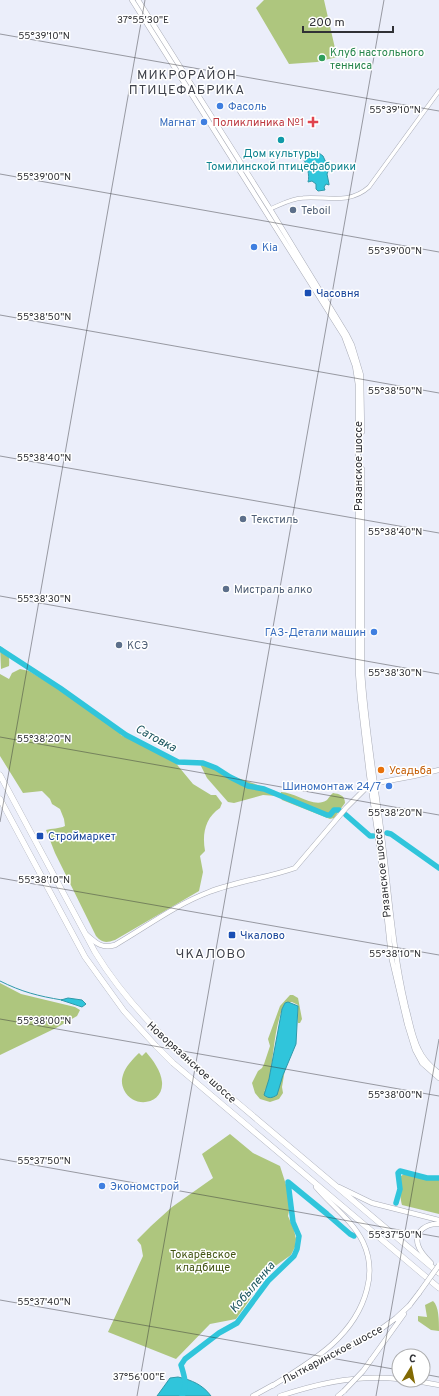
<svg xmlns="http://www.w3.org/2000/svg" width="439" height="1396" font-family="Overpass,sans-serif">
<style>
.green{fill:#aec67e}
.water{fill:#30c5db;stroke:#3099a9}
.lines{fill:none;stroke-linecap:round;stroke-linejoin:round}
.stream{stroke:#3099a9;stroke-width:1}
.river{stroke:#30c5db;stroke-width:5.5}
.minor-casing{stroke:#a9acb7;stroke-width:4.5}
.major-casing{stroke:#a9acb7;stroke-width:5.5}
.highway-casing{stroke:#a9acb7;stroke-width:6}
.minor{stroke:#fff;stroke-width:3.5}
.major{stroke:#fff;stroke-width:4.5}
.highway{stroke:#fff;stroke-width:5.5}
.major-bridge-casing{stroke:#a9acb7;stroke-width:5.5;stroke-linecap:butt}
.major-bridge{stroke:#fff;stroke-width:4.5}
.ticks{fill:none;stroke:#303135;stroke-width:1;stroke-opacity:0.45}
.leisure-dot{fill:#2e9e5b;stroke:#fff;stroke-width:1.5}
.shop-dot{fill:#3f7fe0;stroke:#fff;stroke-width:1.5}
.health-dot{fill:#e0444e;stroke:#fff;stroke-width:1.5}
.culture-dot{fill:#0f9aa8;stroke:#fff;stroke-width:1.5}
.service-dot{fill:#5c6f8a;stroke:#fff;stroke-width:1.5}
.transit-dot{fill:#1a4fb4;stroke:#fff;stroke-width:1.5}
.food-dot{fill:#e8710a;stroke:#fff;stroke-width:1.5}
.labels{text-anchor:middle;stroke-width:3;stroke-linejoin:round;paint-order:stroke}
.leisure-label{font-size:11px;fill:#27864d;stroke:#fff;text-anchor:start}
.shop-label{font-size:11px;fill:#366cbe;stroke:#fff;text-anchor:start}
.health-label{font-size:11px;fill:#be3a42;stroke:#fff;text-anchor:end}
.culture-label{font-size:11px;fill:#0d838f;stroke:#fff}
.service-label{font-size:11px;fill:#4e5e75;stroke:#fff;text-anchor:start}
.transit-label{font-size:11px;fill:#164399;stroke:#fff;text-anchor:start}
.street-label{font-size:11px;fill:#303135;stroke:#fff}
.food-label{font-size:11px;fill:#c56008;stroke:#fff;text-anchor:start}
.park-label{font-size:11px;fill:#435514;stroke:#fff}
.water-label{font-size:12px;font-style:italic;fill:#1a545d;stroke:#fff}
.quarter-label{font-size:13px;letter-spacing:1px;fill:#3e414a;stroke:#fff}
.ticks-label{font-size:10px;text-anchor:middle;fill:#303135;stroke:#fff;stroke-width:3;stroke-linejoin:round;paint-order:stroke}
</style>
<rect width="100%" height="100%" fill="#ebeefa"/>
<!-- green -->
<path class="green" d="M264 0H324L337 57 317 62 289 64 256 8Z
M0 646C8 651 10 656 9 666L1 669Z
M20 669 29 671 57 688 118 730 121 735 174 761 193 784 211 795H216L222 803 220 808C205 818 202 834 205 851L200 856 203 872 199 891 115 940C106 943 102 943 96 936L55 853 46 830C52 828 59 829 65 826L64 819 60 809 52 804 50 799 42 791 23 793 0 756V674L9 679 12 673Z
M206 763 232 776 275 791 277 793 276 796 263 795 234 803 228 802 207 778 200 764Z
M281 792C295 792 314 809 327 800 329 798 330 795 333 793 339 794 345 795 345 803L334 818 330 819 282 800 280 797Z
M0 983 21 994 75 1007 80 1010 77 1016 56 1028 0 1055Z
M290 995H293L298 998 302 1019 300 1023H298V1005L292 1002 285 1003C273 1027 274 1060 268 1086L264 1091 283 1076 285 1069 282 1087 283 1093 279 1099 270 1102 260 1099 255 1093 252 1083 258 1071 262 1068 264 1064 270 1046 268 1039 280 1006Z
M146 1052C153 1060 161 1071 162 1082 164 1104 134 1110 124 1090 122 1085 121 1081 123 1075 125 1067 133 1059 139 1053L142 1056Z
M230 1134 253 1153 280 1166 288 1191 290 1206 288 1216 294 1230 296 1239 295 1247 291 1255 261 1276 250 1299 236 1319 210 1324 176 1359 108 1332 143 1256 141 1245 137 1240 151 1226 172 1207 213 1178 202 1154Z
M404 1174 427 1180H439V1214L402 1205C400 1198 399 1183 401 1176Z
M433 1301C439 1306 439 1321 439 1331L431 1330 418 1321V1316L427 1317 425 1305Z"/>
<!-- water -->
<path class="water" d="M319 153 323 156 329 169 327 174 329 184V185L326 184 324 187 325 190 318 191 316 189V184L312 181 308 182C310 176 307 165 304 160L307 158 308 156Z
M68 998 82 1000 86 1004 82 1007 61 1000Z
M288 1002 298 1006 296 1044 283 1075 277 1095C272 1098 269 1099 264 1095L269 1079 282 1009 285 1003Z
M178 1377C192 1380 203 1385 211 1396H157L170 1378Z"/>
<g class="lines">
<!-- stream -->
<path class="stream" d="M0 981C22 992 38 996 62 1000"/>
<!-- river -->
<path class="river" d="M0 649 60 688 126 735 178 762 203 763 216 768 230 777 248 786 264 789 327 815H330L334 810H339
M346 815 370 836H373
M387 833 391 834 439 868
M396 1203 400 1189 398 1173 400 1171 427 1178H439
M182 1396C188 1386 184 1375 181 1365L185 1359 219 1333 237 1323 268 1281 294 1256 297 1249 299 1236 293 1222 288 1182 327 1214 350 1234 354 1236"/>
<!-- minor casing -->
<g class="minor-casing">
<path id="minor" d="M270 209C280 205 292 198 303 198 326 196 349 205 369 187L439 91"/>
</g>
<!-- major casing -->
<g class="major-casing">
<path id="major" d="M132 0 344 336 355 366 358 385V672L360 698 369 774 380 852 391 956 407 1024 415 1050 422 1063 439 1078
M138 0 270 209 347 335 352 345 361 375 362 432
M362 469V672C366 733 377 793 384 853 390 905 394 956 406 1007 410 1021 412 1037 419 1050 423 1059 431 1067 439 1073
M87 935C96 943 102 949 115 945 146 927 175 905 209 892 237 881 267 878 295 868L346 808 367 787 382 782 414 776 439 770
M339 1187 372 1203 439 1220
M431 1263C426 1258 420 1252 418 1245 414 1231 427 1223 439 1224
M409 1306 419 1293
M371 1360 404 1314
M291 1377 381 1329 396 1318 410 1305
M411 1380 439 1385
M272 1386C311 1362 355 1337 367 1289 371 1274 370 1257 363 1242 352 1220 331 1205 316 1187
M253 1396 273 1385
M280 1396C318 1383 359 1374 399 1379
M338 1396 344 1391"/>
</g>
<!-- highway casing -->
<g class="highway-casing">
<path id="highway" d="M0 775 95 952C126 1003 169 1044 214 1083L439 1273
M0 799 85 957 124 1011 156 1046 173 1063 439 1288"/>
</g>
<!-- minor -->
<use href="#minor" class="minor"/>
<!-- major -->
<use href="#major" class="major"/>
<!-- highway -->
<use href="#highway" class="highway"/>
<!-- major-bridge casing -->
<g class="major-bridge-casing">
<path id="major-bridge" d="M419 1293 439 1265
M344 1391 363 1371 371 1360"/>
</g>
<!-- major-bridge -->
<use href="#major-bridge" class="major-bridge"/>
</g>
<!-- ticks -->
<path class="ticks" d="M0 34 439 111M0 174 439 252M0 315 439 393M0 456 439 533M0 596 439 674M0 737 439 815M0 822 145 0M0 878 439 955M0 1019 439 1096M0 1159 439 1237M0 1300 399 1370M423 1374 439 1377M137 1396 384 0M376 1396 439 1039"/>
<!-- markers -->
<circle class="leisure-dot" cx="322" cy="58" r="4"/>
<g class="shop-dot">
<circle cx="220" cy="106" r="4"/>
<circle cx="204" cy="122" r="4"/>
<circle cx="254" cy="247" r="4"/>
<circle cx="374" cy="632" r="4"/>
<circle cx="389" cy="786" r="4"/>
<circle cx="102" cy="1186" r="4"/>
</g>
<path class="health-dot" d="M311 116h4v4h4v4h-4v4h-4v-4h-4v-4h4z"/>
<circle class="culture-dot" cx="281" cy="140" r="4"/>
<g class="service-dot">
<circle cx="293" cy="210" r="4"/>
<circle cx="243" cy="519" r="4"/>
<circle cx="226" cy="589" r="4"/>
<circle cx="119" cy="645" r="4"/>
</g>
<g class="transit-dot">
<rect x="304" y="289" width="8" height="8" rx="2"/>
<rect x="36" y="832" width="8" height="8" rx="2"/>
<rect x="228" y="931" width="8" height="8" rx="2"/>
</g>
<circle class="food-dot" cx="381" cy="770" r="4"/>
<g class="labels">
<!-- leisure labels -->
<g class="leisure-label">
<text x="330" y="56">Клуб настольного<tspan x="330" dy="13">тенниса</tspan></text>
</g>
<!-- shop labels -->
<g class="shop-label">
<text x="228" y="110">Фасоль</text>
<text x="196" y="126" text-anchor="end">Магнат</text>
<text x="262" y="251">Kia</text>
<text x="366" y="636" text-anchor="end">ГАЗ-Детали машин</text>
<text x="381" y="790" text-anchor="end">Шиномонтаж 24/7</text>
<text x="110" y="1190">Экономстрой</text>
</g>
<!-- health labels -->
<g class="health-label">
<text x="304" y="126">Поликлиника №1</text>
</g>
<!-- culture labels -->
<g class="culture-label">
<text x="281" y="157">Дом культуры<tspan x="281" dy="13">Томилинской птицефабрики</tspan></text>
</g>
<!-- service labels -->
<g class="service-label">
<text x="301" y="214">Teboil</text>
<text x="251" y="523">Текстиль</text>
<text x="234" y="593">Мистраль алко</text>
<text x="127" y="649">КСЭ</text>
</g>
<!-- transit labels -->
<g class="transit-label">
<text x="316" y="297">Часовня</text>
<text x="48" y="840">Строймаркет</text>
<text x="240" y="939">Чкалово</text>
</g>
<!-- street labels -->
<g class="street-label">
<text transform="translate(358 466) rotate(-90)" y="4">Рязанское шоссе</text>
<text transform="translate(382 873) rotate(-96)" y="4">Рязанское шоссе</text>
<text transform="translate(192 1062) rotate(42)" y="4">Новорязанское шоссе</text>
<text transform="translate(332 1354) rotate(-28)" y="4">Лыткаринское шоссе</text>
</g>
<!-- food labels -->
<g class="food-label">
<text x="389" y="774">Усадьба</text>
</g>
<!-- park labels -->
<g class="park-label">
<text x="203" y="1258">Токарёвское<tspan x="203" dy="13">кладбище</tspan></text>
</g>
<!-- water labels -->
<g class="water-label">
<text transform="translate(156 738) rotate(28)" y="4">Сатовка</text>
<text transform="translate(252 1287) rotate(-50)" y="4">Кобыленка</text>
</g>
<!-- quarter labels -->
<g class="quarter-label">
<text x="187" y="79">МИКРОРАЙОН<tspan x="187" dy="15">ПТИЦЕФАБРИКА</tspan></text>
<text x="211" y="958">ЧКАЛОВО</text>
</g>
</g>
<g class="ticks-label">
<text x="143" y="23">37°55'30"E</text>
<text x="44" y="39">55°39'10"N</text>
<text x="395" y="113">55°39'10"N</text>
<text x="44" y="180">55°39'00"N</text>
<text x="395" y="254">55°39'00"N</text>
<text x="44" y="320">55°38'50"N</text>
<text x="395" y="394">55°38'50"N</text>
<text x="44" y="461">55°38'40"N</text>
<text x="395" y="535">55°38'40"N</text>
<text x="44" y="602">55°38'30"N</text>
<text x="395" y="676">55°38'30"N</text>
<text x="44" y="742">55°38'20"N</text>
<text x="395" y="816">55°38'20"N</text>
<text x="44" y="883">55°38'10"N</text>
<text x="395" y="957">55°38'10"N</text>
<text x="44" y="1024">55°38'00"N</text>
<text x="395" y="1098">55°38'00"N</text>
<text x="44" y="1164">55°37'50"N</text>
<text x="395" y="1238">55°37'50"N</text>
<text x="44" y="1305">55°37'40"N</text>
<text x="139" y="1380">37°56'00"E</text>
</g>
<!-- north arrow -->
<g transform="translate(411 1368) rotate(10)"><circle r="19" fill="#ffffff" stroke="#acadae"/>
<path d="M0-3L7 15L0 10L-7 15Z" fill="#826a03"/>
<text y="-6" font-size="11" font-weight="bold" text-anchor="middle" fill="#303135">С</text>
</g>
<!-- scale -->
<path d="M303 26v6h90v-6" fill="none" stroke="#303135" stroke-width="2"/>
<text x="309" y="26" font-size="12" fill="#303135" stroke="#ffffff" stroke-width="3" paint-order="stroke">200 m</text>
</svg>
